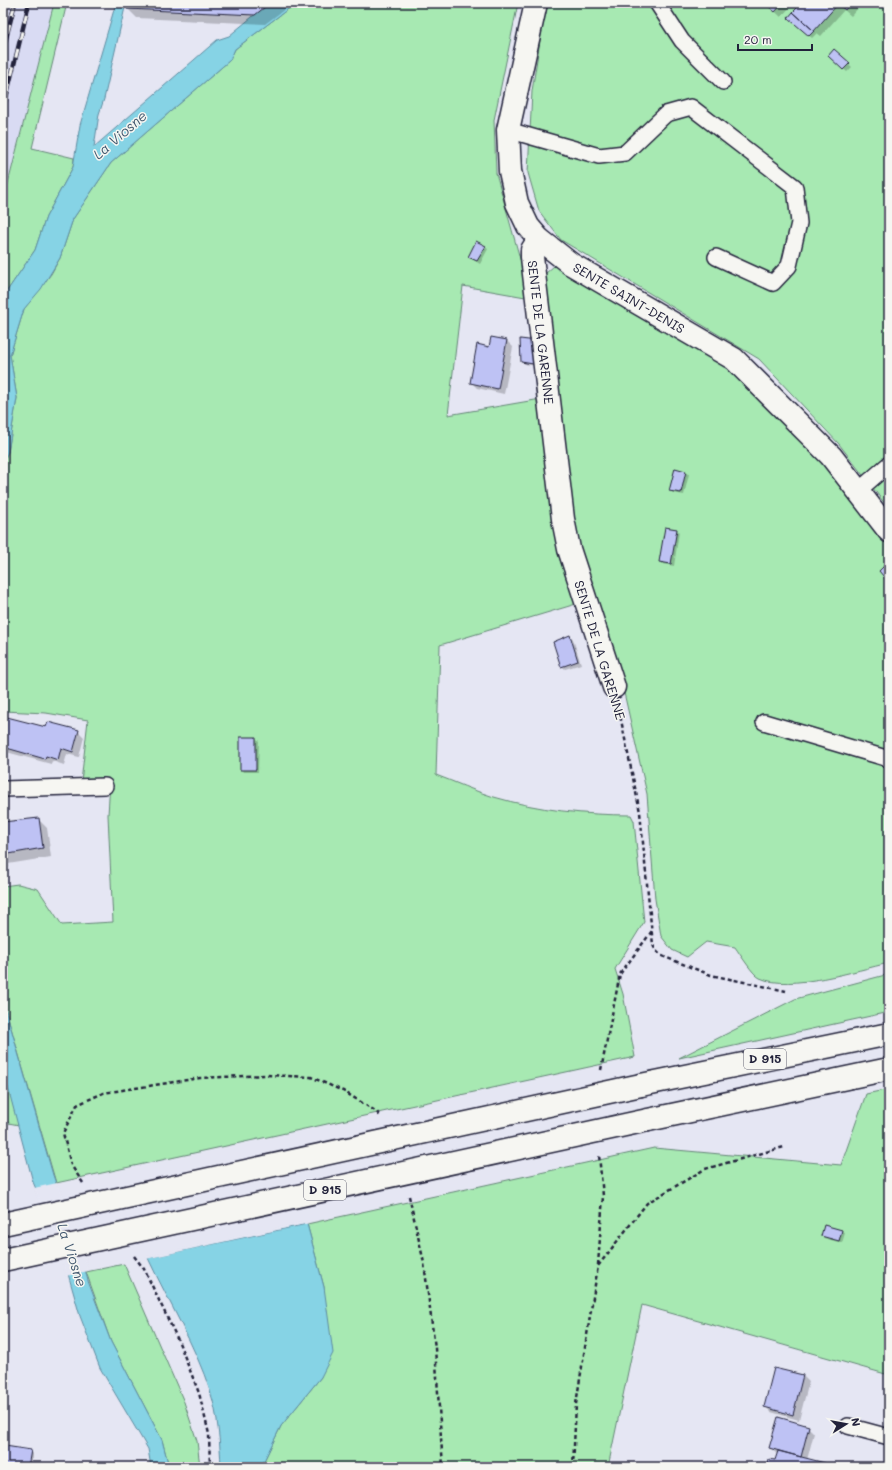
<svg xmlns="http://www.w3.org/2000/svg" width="892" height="1470" font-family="Mali,sans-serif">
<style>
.built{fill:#d9dbf3}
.green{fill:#a7e9b2;stroke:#648676}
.water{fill:#86d3e5;stroke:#5e8ca1}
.pier{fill:#e5e6f3}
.shadow{fill:#0003}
.building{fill:#bec2f4;stroke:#22223b}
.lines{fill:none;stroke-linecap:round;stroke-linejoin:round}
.service-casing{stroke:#22223b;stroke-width:18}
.minor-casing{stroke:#22223b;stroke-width:25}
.primary-casing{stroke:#22223b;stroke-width:25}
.path{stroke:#22223b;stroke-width:2.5;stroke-dasharray:4 3;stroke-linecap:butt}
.service{stroke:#f6f6f2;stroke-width:15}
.minor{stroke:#f6f6f2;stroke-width:22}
.primary{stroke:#f6f6f2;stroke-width:22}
.rail-casing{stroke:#22223b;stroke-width:4.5}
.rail{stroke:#f6f6f2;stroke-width:3;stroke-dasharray:9;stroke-linecap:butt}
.primary-bridge-casing{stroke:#22223b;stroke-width:25;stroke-linecap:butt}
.primary-bridge{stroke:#f6f6f2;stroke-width:22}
.labels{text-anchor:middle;stroke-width:3;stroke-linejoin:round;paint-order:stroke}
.shield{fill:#f6f6f2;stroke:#626272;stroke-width:1}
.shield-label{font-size:12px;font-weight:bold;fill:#22223b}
.street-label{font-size:13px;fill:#22223b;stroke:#f6f6f2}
.water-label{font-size:14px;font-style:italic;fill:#40576e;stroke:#f6f6f2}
</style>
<rect width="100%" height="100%" fill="#e5e6f3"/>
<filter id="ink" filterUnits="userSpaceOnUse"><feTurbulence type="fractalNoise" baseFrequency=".025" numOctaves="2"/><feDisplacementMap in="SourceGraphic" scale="8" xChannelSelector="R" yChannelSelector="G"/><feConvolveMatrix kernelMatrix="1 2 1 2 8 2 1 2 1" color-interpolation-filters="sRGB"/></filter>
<g filter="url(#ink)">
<!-- built -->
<path class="built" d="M3 3H54L3 203Z"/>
<!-- green -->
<path class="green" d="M54 3H67L32 148 74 158 73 167 46 217 35 250 3 297V203Z
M296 3H518L494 120 496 173 531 298 463 286 448 415 541 399 558 554 576 604 440 645 436 775C455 782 474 791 494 797 538 810 585 815 631 815L634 821 644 922 615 969 623 994 635 1057 56 1183 3 1000V886L18 884 38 889 62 925 113 922 108 815 110 782H81L88 720 46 713 3 711V462L8 452 17 398 10 355 24 309 51 274 60 258 73 219 111 163 230 60 235 49Z
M546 3H889V509L839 444 759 359 561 240 539 211 528 173 532 91Z
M554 266H563L729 364 828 464 889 543V963C857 970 790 992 760 978 753 975 740 954 735 947L706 942 687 957 672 950 661 936 655 899 647 794 620 675 574 540 543 286 546 273Z
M889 974V1012L679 1058 795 999Z
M3 1069 19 1125 3 1122Z
M889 1089V1375L642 1305 608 1467H261L281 1426 321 1377 324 1287 307 1224 654 1148 841 1165 866 1094Z
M124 1264 184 1402 197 1441 200 1467H169L162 1440 111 1342 86 1272Z"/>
<!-- water -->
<path class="water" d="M116 3H126L104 99 99 114 94 147 217 40 229 36 269 3H296L235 49 230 60 111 163 73 219 60 258 41 289 24 309 10 355 17 398 8 452 3 462V297L35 250 46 217 73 167 80 125Z
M3 1000 53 1175 82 1257 88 1281 111 1342 162 1440 169 1467H151L148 1449 100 1368 80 1316 59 1242 33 1182 3 1069Z
M307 1224 324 1287 333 1353 321 1377 281 1426 261 1467H221C220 1442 218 1415 210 1391 196 1347 168 1301 148 1258Z"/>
<!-- pier -->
<path class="pier" d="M57 1183 81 1238 88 1271 66 1276 57 1243 34 1188Z
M306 1222 309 1223 146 1259 147 1257Z"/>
<!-- shadow -->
<path class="shadow" d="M129 3H293L265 24 137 18 128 9Z
M766 3H794L781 17Z
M803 3H859L861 5 851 16 844 10 821 36 817 33 812 38 792 21Z
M834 50 852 67 847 72 829 56Z
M485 247 488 249 480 264 469 257Z
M521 340 541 367 525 364 522 361Z
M507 341 513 347 504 394 477 388 471 382Z
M675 469 686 472 689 474 684 495 673 493 670 490Z
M677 530 679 532 674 566 663 564 660 562Z
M570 636 573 639 581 664 565 669 562 666Z
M3 717 47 729 78 731 84 737 79 757 67 754 64 765 52 761 51 764 3 751Z
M256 738 259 741 258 772H243L241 769Z
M38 819 47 828 51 857 8 864 9 867 3 868V824Z
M824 1226 842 1231 845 1233 842 1243 824 1238 822 1236Z
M3 1237 9 1264 3 1266Z
M3 1376 10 1382 3 1419Z
M803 1376 809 1382 799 1420 771 1412 765 1406Z
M808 1427 814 1433 807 1460 824 1464 827 1467H768L775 1461 777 1454 770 1448Z
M3 1447 31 1451 33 1454 31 1467H3Z"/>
<!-- building -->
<path class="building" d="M128 3H270L255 15 127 9Z
M765 3H783L775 12Z
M802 3H851L845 10 838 4 814 31 793 12Z
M793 12 814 31 809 36 788 18Z
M834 49 850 63 843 70 828 56Z
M476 241 486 246 477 261 468 257Z
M491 337 507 340 498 389 470 383 477 344 489 347Z
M520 339 537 341 539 365 521 362Z
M675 468 686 471 681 493 669 491Z
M665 527 677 529 671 564 659 562Z
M889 561V583L879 571Z
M570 635 578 661 561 667 553 642Z
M3 716 46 727 48 722 79 730 73 752 61 748 58 760 46 756 45 759 3 747Z
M240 737H256V770H240Z
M39 818 43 848 3 855V822Z
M824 1225 842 1230 839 1241 821 1236Z
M774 1368 803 1375 793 1415 764 1407Z
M778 1417 809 1426 801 1457 769 1448Z
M5 1446 31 1450 28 1467H3Z
M778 1451 825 1463 824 1467H767L769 1459 775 1460Z
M889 1454V1467H885Z
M66 1464 83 1467H66Z"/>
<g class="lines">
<!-- service casing -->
<g class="service-casing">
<path id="service" d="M657 3 682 41 723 82
M508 130 599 156 625 153 666 114 691 107 795 187 799 223 789 266 773 283 716 257
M858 491 889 464
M764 722 889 759
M3 789 105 786
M848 1426 889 1437"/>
</g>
<!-- minor casing -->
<g class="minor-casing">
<g id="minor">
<path id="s1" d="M536 3 508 130 510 171 517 203 528 226 539 239 571 264 734 359 831 456 889 531"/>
<path id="s2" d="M539 239 532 250V257L563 519 569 549 614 687"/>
</g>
</g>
<!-- primary casing -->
<g class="primary-casing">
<path id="primary" d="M641 1085 889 1034
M648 1120 889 1069"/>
</g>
<!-- path -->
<path class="path" d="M619 710 640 812 653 945 656 951 662 956 711 975 786 991
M601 1070 620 974 652 931
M83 1183 71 1165 63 1133 77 1105 103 1093 200 1078 266 1075 311 1077 343 1091 377 1112 380 1117
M409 1196 424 1263 435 1348 443 1467
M134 1256 144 1269 178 1340 199 1393 209 1434 210 1467
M598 1265 603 1196 599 1155
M573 1467 576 1404 598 1266 647 1203 705 1169 784 1147"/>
<!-- service -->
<use href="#service" class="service"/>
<!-- minor -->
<use href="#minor" class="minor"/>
<!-- primary -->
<use href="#primary" class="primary"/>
<!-- rail casing -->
<g class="rail-casing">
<path id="rail" d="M3 50 15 3
M3 110 29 3"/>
</g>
<!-- rail -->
<use href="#rail" class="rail"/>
<!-- primary-bridge casing -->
<g class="primary-bridge-casing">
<path id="primary-bridge" d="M3 1224 641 1085
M3 1260 648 1120"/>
</g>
<!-- primary-bridge -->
<use href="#primary-bridge" class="primary-bridge"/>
</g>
</g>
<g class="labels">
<!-- shield labels -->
<g class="shield">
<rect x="744" y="1049" width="42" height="20" rx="3"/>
<rect x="304" y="1180" width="42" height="20" rx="3"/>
</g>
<g class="shield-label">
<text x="765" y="1063">D 915</text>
<text x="325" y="1194">D 915</text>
</g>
<!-- street labels -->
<g class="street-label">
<text dy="5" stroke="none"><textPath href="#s1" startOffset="354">SENTE SAINT-DENIS</textPath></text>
<text dy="5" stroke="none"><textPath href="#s2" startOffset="96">SENTE DE LA GARENNE</textPath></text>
<text transform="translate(600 650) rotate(73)" y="5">SENTE DE LA GARENNE</text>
</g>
<!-- water labels -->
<g class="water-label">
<text transform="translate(120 135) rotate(-41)" y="5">La Viosne</text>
<text transform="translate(72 1255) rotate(72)" y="5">La Viosne</text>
</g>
</g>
<!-- margin -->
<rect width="892" height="1470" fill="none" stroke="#f6f6f2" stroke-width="16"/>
<rect x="8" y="8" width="876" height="1454" fill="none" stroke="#22223b" stroke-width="1.5" filter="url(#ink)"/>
<!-- north arrow -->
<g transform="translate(846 1424) rotate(79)" stroke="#f6f6f2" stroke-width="3" paint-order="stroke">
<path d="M0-3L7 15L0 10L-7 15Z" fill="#22223b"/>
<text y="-6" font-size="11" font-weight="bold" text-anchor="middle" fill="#22223b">N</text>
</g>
<!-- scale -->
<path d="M738 44v6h74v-6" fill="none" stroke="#22223b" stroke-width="2"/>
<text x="744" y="44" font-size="12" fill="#22223b" stroke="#f6f6f2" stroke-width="3" paint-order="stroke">20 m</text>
</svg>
